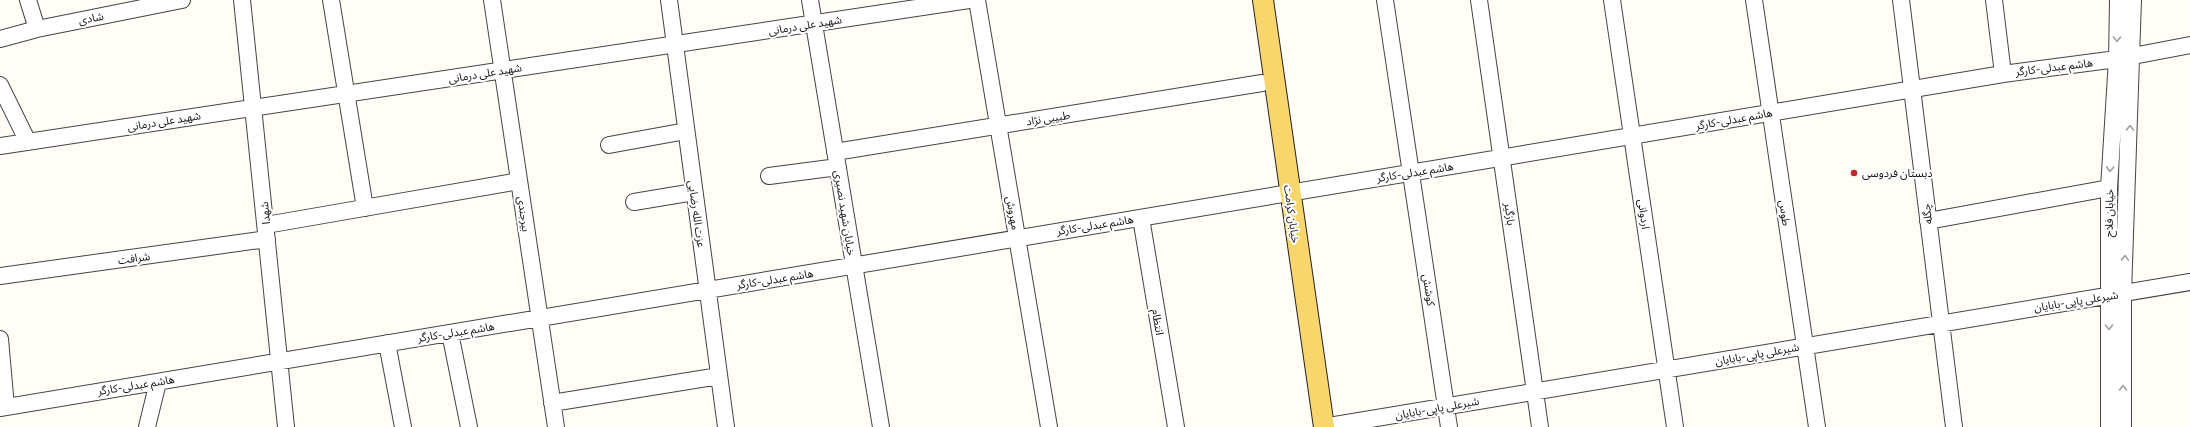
<svg xmlns="http://www.w3.org/2000/svg" width="2190" height="427" font-family="Bitter,'Noto Sans Arabic',serif">
<style>
.lines{fill:none;stroke-linecap:round;stroke-linejoin:round}
.minor-casing{stroke:#444;stroke-width:18}
.major-casing{stroke:#222;stroke-width:22}
.minor{stroke:#fff;stroke-width:16}
.major{stroke:#f9d66b;stroke-width:20}
.oneway{stroke:#a0a0a0}
.poi-dot{fill:#c4262e;stroke:#fff;stroke-width:1.5}
.labels{text-anchor:middle;stroke-width:4;stroke-linejoin:round;paint-order:stroke}
.street-label{font-size:11px;fill:#111;stroke:#fff}
.poi-label{font-size:11px;fill:#111;stroke:#fff;text-anchor:start}
</style>
<rect width="100%" height="100%" fill="#fffdf5"/>
<g class="lines">
<!-- minor casing -->
<g class="minor-casing">
<path id="minor" d="M28 0 37 29
M242 0 286 427
M331 0 365 208
M492 0 556 427
M669 0 726 427
M810 0 881 427
M977 0 1049 427
M1385 0 1449 427
M1479 0 1540 427
M1612 0 1675 427
M1754 0 1817 427
M1901 0 1954 427
M1994 0 2003 74
M0 39 37 29 182 0
M0 85 28 142
M609 145 686 131
M0 146 969 0
M835 152 1262 83
M769 176 838 167
M634 202 694 192
M1141 218 1176 427
M1928 221 2109 188
M266 225 519 181
M0 276 267 239
M450 333 469 427
M0 339 6 407
M387 343 403 427
M552 403 719 376
M0 408 2003 74 2117 59 2190 45
M147 427 158 382
M1323 427 2190 282
M2109 427V188L2117 59 2118 0
M2123 427V293L2133 0"/>
</g>
<!-- major casing -->
<g class="major-casing">
<path id="major" d="M1263 0 1324 427"/>
</g>
<!-- minor -->
<use href="#minor" class="minor"/>
<!-- major -->
<use href="#major" class="major"/>
</g>
<!-- one-way arrows -->
<defs><path id="oneway-chevron" d="M-2-3.5L2.5 0L-2 3.5" fill="none" stroke-width="1.6" stroke-linecap="round" stroke-linejoin="round"/></defs>
<g class="oneway">
<use href="#oneway-chevron" transform="translate(2117 39) rotate(91)"/>
<use href="#oneway-chevron" transform="translate(2130 128) rotate(-88)"/>
<use href="#oneway-chevron" transform="translate(2110 169) rotate(93)"/>
<use href="#oneway-chevron" transform="translate(2125 258) rotate(-88)"/>
<use href="#oneway-chevron" transform="translate(2109 327) rotate(90)"/>
<use href="#oneway-chevron" transform="translate(2123 388) rotate(-90)"/>
</g>
<!-- markers -->
<circle class="poi-dot" cx="1854" cy="173" r="4"/>
<g class="labels">
<!-- street labels -->
<g class="street-label">
<text transform="translate(91 18) rotate(-11)" y="4">شادی</text>
<text transform="translate(805 25) rotate(-9)" y="4">شهید علی درمانی</text>
<text transform="translate(2054 67) rotate(-7)" y="4">هاشم عبدلی-کارگر</text>
<text transform="translate(485 73) rotate(-9)" y="4">شهید علی درمانی</text>
<text transform="translate(1048 118) rotate(-9)" y="4">طبیبی نژاد</text>
<text transform="translate(1734 119) rotate(-10)" y="4">هاشم عبدلی-کارگر</text>
<text transform="translate(164 121) rotate(-9)" y="4">شهید علی درمانی</text>
<text transform="translate(1415 172) rotate(-9)" y="4">هاشم عبدلی-کارگر</text>
<text transform="translate(265 213) rotate(-95)" y="4">شهدا</text>
<text transform="translate(845 213) rotate(81)" y="4">خیابان شهید نصیری</text>
<text transform="translate(1013 213) rotate(80)" y="4">مهروش</text>
<text transform="translate(1785 213) rotate(82)" y="4">طوس</text>
<text transform="translate(2109 213) rotate(-89)" y="4">خیابان فلاح</text>
<text transform="translate(524 214) rotate(82)" y="4">بیرجندی</text>
<text transform="translate(697 214) rotate(82)" y="4">عزت الله رضایی</text>
<text transform="translate(1292 214) rotate(82)" y="4">خیابان کرامت</text>
<text transform="translate(1510 214) rotate(82)" y="4">بازگیر</text>
<text transform="translate(1644 214) rotate(82)" y="4">اردوانی</text>
<text transform="translate(1927 214) rotate(-97)" y="4">چگله</text>
<text transform="translate(1095 225) rotate(-9)" y="4">هاشم عبدلی-کارگر</text>
<text transform="translate(134 258) rotate(-8)" y="4">شرافت</text>
<text transform="translate(775 279) rotate(-9)" y="4">هاشم عبدلی-کارگر</text>
<text transform="translate(1429 290) rotate(81)" y="4">کوشش</text>
<text transform="translate(2076 301) rotate(-9)" y="4">شیرعلی پاپی-بابایان</text>
<text transform="translate(1158 322) rotate(81)" y="4">انتظام</text>
<text transform="translate(456 332) rotate(-9)" y="4">هاشم عبدلی-کارگر</text>
<text transform="translate(1757 354) rotate(-10)" y="4">شیرعلی پاپی-بابایان</text>
<text transform="translate(136 385) rotate(-9)" y="4">هاشم عبدلی-کارگر</text>
<text transform="translate(1437 408) rotate(-10)" y="4">شیرعلی پاپی-بابایان</text>
</g>
<!-- poi labels -->
<g class="poi-label">
<text x="1862" y="177">دبستان فردوسی</text>
</g>
</g>
</svg>
